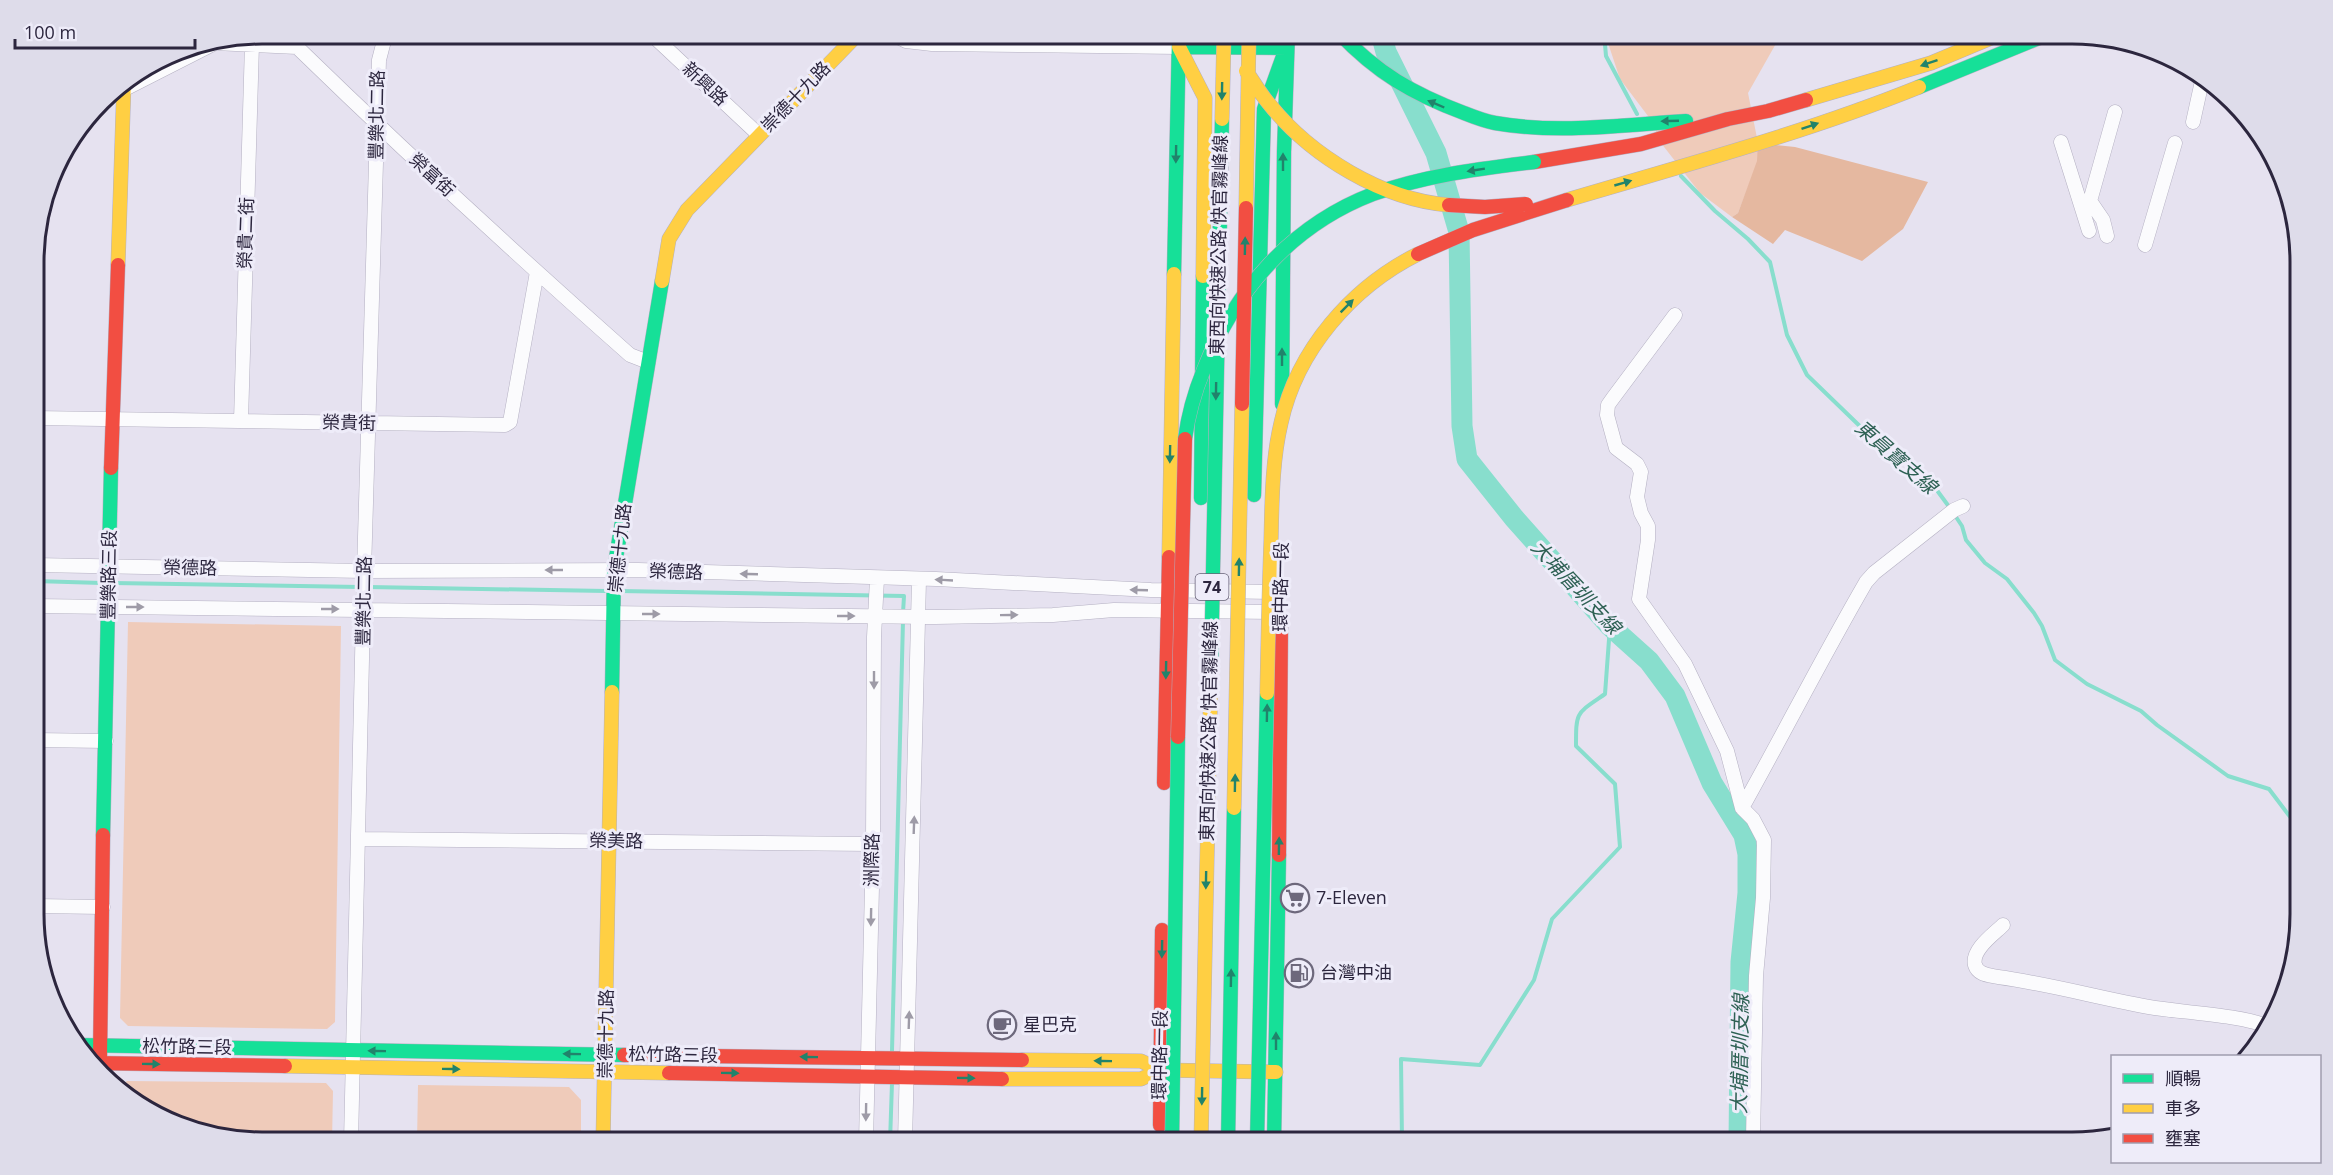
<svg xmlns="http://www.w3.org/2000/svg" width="2333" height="1175" font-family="'Open Sans','Noto Sans TC',sans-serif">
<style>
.green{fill:#efcbba}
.forest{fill:#e5b8a0}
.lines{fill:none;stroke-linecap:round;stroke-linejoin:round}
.stream{stroke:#88decd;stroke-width:4}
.river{stroke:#88decd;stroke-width:21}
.street-casing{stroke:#b4b0c2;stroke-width:15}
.fast-casing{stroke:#b4b0c2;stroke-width:15}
.slow-casing{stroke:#b4b0c2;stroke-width:15}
.jam-casing{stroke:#b4b0c2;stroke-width:15}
.street{stroke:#fbfbfd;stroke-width:14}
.fast{stroke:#16e098;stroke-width:14}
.slow{stroke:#ffcf43;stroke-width:14}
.jam{stroke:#f24e42;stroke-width:14}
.fast-bridge-casing{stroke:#b4b0c2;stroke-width:15;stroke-linecap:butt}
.slow-bridge-casing{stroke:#b4b0c2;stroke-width:15;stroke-linecap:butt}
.jam-bridge-casing{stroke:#b4b0c2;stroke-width:15;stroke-linecap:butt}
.fast-bridge{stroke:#16e098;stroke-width:14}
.slow-bridge{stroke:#ffcf43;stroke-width:14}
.jam-bridge{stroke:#f24e42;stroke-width:14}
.oneway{fill:#21836b}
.oneway2{fill:#9e9ba7}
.labels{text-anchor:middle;stroke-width:6;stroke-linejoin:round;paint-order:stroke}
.shield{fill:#eeecf9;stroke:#666176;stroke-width:1.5}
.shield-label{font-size:16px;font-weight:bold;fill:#2c263e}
.street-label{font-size:18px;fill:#2c263e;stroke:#eeecf9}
.poi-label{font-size:18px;fill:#2c263e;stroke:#eeecf9;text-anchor:start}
.water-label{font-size:20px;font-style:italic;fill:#2e6154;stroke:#eeecf9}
.rim{fill:none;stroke:#2c263e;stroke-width:3}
</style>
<rect width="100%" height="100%" fill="#e6e2f0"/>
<!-- green -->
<path class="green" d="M1611 33H1782L1748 93 1758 143V161L1738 213 1732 217 1700 193 1661 143 1651 120 1620 79 1608 43Z
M128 622 341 626 335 1022 327 1029 128 1026 120 1018Z
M127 1081 326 1083 333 1091 332 1142H261L161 1119 120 1086Z
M418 1085 569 1087 581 1100V1142H417Z"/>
<!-- forest -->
<path class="forest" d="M1758 143 1795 147 1928 182 1903 229 1862 261 1785 230 1773 244 1732 217 1738 213 1757 161Z"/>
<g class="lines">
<!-- stream -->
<path class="stream" d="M1604 33 1606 56 1637 114
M1681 176 1715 211 1748 239 1770 262 1787 335 1807 375 1867 433 1908 463 1936 489 1950 508
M1954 514 1962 526 1966 540 1985 563 2007 579 2034 613 2042 626 2055 660 2087 684 2141 711 2157 725 2228 776 2269 789 2300 830
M34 581 102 583
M113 583 360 587
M368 587 606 591
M620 591 904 596 903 613
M892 1051 903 621
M890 1142 892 1083
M1402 1142 1401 1059 1480 1065 1534 980 1552 919 1620 847 1615 784 1576 746C1576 711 1576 714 1605 694L1610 626"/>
<!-- river -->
<path class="river" d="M1381 33 1386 52 1436 153 1459 232 1462 426 1467 459 1514 518 1610 626 1649 661 1675 696 1712 783 1744 835 1748 854V893L1741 962 1739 1142"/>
<!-- street casing -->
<g class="street-casing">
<path id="street" d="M650 33 759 135
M890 33 906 41 932 44 1179 47
M103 100 215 43 297 47C406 153 517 255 630 355L648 362
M2193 122 2202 81
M2061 142 2089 231
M2107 236 2103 220 2090 201 2115 112
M2145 245 2175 143
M1675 315 1613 398 1608 405 1607 415 1616 448 1637 464 1641 472 1637 497 1641 513 1648 526V540L1639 599 1685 664 1727 751 1742 808
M34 418 505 425 510 422 537 272
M241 421 252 44
M34 565 364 571 638 570 936 579 1151 590 1273 592
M34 606 935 617 1053 615 1114 610 1274 612
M35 740 106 741
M1742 808C1784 733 1823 656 1866 582L1874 573 1954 510 1963 506
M1742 808 1753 819 1764 840 1763 898 1756 976 1753 1142
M359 839 873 844
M35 906 103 907
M2003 925C1994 934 1971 950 1975 965 1978 975 1989 975 1998 977 2051 984 2102 999 2155 1008 2181 1012 2248 1016 2268 1027
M351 1142 364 571 379 60 386 33
M866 1142 873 844 874 637 877 579
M905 1142 919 580"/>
</g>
<!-- fast casing -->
<g class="fast-casing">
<path id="fast" d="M1339 33C1377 73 1413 94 1464 113 1474 117 1484 121 1495 123 1558 134 1623 125 1686 121
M1179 47 1286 48
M1919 87 2051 33
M1174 274 1179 33
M1282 404 1284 152 1288 33
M1254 495 1264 109 1286 48
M1201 498 1203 276
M612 692 614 570 662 281
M103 835 111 468
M75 1045 624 1055
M1274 1142 1279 855"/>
</g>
<!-- slow casing -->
<g class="slow-casing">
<path id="slow" d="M1179 47 1205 98 1203 276
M1806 100 1931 63 2003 33
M1567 200C1685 165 1805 133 1919 87
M118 265 124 81
M662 281 669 239 687 210 859 33
M1169 557 1174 274
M1022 1060 1141 1061 1160 1070 1276 1072
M285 1066 669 1073
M1002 1079H1141L1160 1070
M603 1142 612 692"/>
</g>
<!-- jam casing -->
<g class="jam-casing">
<path id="jam" d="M1534 162 1641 144 1728 119 1768 111 1806 100
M111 468 118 265
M1164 783 1169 557
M1279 855 1281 626
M624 1055 1022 1060
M100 1057 103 835
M92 1063 285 1066
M669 1073 1002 1079
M1160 1125 1162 930"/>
</g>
<!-- street -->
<use href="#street" class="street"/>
<!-- fast -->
<use href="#fast" class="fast"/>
<!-- slow -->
<use href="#slow" class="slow"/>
<!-- jam -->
<use href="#jam" class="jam"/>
<!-- fast-bridge casing -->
<g class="fast-bridge-casing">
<path id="fast-bridge" d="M1185 439C1188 415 1195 391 1204 369 1235 290 1292 225 1373 194 1426 175 1479 169 1534 162
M1211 670 1222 119
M1172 1142 1178 737
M1228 1142 1234 808
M1257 1142 1267 693"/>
</g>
<!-- slow-bridge casing -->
<g class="slow-bridge-casing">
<path id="slow-bridge" d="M1246 71C1254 82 1261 95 1270 105 1311 156 1383 200 1449 205
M1222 119 1224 33
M1246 208 1249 33
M1267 693C1268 642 1269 592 1271 541 1272 502 1272 461 1281 423 1297 350 1352 287 1418 254
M1234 808 1242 404
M1201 1142 1211 670"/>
</g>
<!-- jam-bridge casing -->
<g class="jam-bridge-casing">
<path id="jam-bridge" d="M1449 205 1485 207 1526 204
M1418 254 1473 230 1567 200
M1242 404 1246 208
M1178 737 1185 439"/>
</g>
<!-- fast-bridge -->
<use href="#fast-bridge" class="fast-bridge"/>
<!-- slow-bridge -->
<use href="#slow-bridge" class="slow-bridge"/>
<!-- jam-bridge -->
<use href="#jam-bridge" class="jam-bridge"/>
</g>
<!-- one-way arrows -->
<defs><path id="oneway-solid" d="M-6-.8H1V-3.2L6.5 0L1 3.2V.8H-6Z" transform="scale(1.5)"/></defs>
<g class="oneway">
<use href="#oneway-solid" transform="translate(1929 63) rotate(161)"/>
<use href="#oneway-solid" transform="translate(1222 91) rotate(91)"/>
<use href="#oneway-solid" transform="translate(1436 104) rotate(-157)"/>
<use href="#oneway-solid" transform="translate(1670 121) rotate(178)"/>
<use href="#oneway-solid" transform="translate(1810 126) rotate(-19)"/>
<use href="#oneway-solid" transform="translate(1176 154) rotate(91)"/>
<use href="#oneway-solid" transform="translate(1283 162) rotate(-90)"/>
<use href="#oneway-solid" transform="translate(1476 170) rotate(171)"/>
<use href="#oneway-solid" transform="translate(1623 183) rotate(-16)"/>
<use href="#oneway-solid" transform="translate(1245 246) rotate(-89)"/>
<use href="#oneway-solid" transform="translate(1347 306) rotate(-45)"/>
<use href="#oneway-solid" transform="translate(1282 357) rotate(-90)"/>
<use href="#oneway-solid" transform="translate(1216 391) rotate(91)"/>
<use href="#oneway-solid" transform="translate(1170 454) rotate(91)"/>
<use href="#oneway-solid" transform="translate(1239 567) rotate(-89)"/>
<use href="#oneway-solid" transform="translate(1166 670) rotate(91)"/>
<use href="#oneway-solid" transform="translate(1267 713) rotate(-89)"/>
<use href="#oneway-solid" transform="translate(1235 783) rotate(-89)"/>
<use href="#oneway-solid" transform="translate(1279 846) rotate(-89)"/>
<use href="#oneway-solid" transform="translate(1206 880) rotate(91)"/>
<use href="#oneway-solid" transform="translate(1162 949) rotate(91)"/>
<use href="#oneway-solid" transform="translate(1231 978) rotate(-89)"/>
<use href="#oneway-solid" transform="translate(1276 1041) rotate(-90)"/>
<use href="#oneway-solid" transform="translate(377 1051) rotate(-179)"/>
<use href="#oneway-solid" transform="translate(572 1054) rotate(-179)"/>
<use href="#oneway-solid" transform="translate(809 1057) rotate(-179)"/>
<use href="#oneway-solid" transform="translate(1103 1061) rotate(-179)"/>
<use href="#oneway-solid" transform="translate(151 1064) rotate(1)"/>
<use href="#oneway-solid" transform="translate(451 1069) rotate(1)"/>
<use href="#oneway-solid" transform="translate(730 1073) rotate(1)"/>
<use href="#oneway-solid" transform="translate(966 1078) rotate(1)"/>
<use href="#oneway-solid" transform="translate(1202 1096) rotate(91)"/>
</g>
<g class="oneway2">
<use href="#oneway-solid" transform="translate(554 570) rotate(180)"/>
<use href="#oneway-solid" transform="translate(749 574) rotate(-178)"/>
<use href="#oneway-solid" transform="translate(944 580) rotate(-177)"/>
<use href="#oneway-solid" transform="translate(1139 590) rotate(-178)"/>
<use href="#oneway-solid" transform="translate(135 607)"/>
<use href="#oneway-solid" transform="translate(330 609)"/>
<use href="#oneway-solid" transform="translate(651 614)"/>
<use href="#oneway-solid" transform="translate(1009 615) rotate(-1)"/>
<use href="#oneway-solid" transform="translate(846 616)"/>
<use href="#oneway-solid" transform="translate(874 680) rotate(90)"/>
<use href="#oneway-solid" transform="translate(914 825) rotate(-88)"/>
<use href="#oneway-solid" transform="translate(871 917) rotate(91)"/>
<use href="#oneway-solid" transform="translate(909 1020) rotate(-88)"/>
<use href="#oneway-solid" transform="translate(866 1112) rotate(91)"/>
</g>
<!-- icons -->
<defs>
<g id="supermarket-ring" transform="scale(1.5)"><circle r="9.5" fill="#eeecf9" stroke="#6d687c" stroke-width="1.5"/><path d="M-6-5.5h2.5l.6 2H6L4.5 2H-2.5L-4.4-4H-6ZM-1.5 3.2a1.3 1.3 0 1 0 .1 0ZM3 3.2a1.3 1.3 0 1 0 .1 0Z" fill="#6d687c"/></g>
<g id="fuel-ring" transform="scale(1.5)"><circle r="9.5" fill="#eeecf9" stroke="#6d687c" stroke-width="1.5"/><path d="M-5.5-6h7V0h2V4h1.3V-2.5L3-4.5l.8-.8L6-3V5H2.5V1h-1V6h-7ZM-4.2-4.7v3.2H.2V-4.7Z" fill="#6d687c"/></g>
<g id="cafe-ring" transform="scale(1.5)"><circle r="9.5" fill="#eeecf9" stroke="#6d687c" stroke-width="1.5"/><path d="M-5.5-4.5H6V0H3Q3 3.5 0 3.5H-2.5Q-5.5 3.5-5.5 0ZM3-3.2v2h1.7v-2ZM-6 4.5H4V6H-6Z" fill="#6d687c"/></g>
</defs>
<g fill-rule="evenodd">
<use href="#supermarket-ring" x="1295" y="898"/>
<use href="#fuel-ring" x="1299" y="973"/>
<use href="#cafe-ring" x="1002" y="1025"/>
</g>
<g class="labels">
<!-- shield labels -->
<rect class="shield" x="1195.5" y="574" width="33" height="26" rx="4.5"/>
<g class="shield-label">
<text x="1212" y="593">74</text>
</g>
<!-- street labels -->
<g class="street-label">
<text transform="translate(705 84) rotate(43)" y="6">新興路</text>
<text transform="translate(796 97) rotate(-46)" y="6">崇德十九路</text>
<text transform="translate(377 115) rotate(-89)" y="6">豐樂北二路</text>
<text transform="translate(432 175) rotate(43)" y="6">榮富街</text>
<text transform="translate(246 233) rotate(-88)" y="6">榮貴二街</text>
<text transform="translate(1219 245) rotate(-89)" y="6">東西向快速公路 快官霧峰線</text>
<text transform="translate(349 423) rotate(1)" y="6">榮貴街</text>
<text transform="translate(620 548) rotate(-84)" y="6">崇德十九路</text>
<text transform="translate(190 568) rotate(1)" y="6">榮德路</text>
<text transform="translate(676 572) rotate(2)" y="6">榮德路</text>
<text transform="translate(109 575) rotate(-89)" y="6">豐樂路三段</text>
<text transform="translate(1281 587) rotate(-89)" y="6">環中路一段</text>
<text transform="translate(364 601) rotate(-89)" y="6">豐樂北二路</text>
<text transform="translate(1209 731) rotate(-89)" y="6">東西向快速公路 快官霧峰線</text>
<text transform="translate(616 841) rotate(1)" y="6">榮美路</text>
<text transform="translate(872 860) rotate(-89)" y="6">洲際路</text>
<text transform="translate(606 1034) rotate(-89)" y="6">崇德十九路</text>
<text transform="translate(187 1047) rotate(1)" y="6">松竹路三段</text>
<text transform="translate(673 1055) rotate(1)" y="6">松竹路三段</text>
<text transform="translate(1160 1055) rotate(-89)" y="6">環中路一段</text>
</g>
<!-- poi labels -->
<g class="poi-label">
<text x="1316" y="904">7-Eleven</text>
<text x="1320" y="979">台灣中油</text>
<text x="1023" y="1031">星巴克</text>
</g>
<!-- water labels -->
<g class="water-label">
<text transform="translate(1896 457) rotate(41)" y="7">東員寶支線</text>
<text transform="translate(1576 587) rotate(47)" y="7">大埔厝圳支線</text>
<text transform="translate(1740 1054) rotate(-89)" y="7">大埔厝圳支線</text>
</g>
</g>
<!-- crop -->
<path d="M0 0H2333V1175H0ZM262 44H2072A218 218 0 0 1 2290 262V914A218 218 0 0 1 2072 1132H262A218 218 0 0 1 44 914V262A218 218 0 0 1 262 44Z" fill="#dedcea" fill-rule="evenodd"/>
<path class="rim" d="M262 44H2072A218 218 0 0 1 2290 262V914A218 218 0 0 1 2072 1132H262A218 218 0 0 1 44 914V262A218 218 0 0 1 262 44Z"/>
<!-- legend -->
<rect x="2111" y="1055" width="210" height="108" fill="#eeecf9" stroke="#a09dae" stroke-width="1.5"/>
<rect x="2123" y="1074" width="30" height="9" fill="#16e098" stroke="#a09dae" stroke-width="1.5"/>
<text x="2165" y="1085" font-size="18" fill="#2c263e">順暢</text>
<rect x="2123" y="1104" width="30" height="9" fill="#ffcf43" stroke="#a09dae" stroke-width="1.5"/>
<text x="2165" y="1115" font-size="18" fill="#2c263e">車多</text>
<rect x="2123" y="1134" width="30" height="9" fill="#f24e42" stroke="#a09dae" stroke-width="1.5"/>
<text x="2165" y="1145" font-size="18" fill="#2c263e">壅塞</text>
<!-- scale -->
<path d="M15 39v9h180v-9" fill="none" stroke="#2c263e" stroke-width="3"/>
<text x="24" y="39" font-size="18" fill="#2c263e" stroke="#eeecf9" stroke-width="4.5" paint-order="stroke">100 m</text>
</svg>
